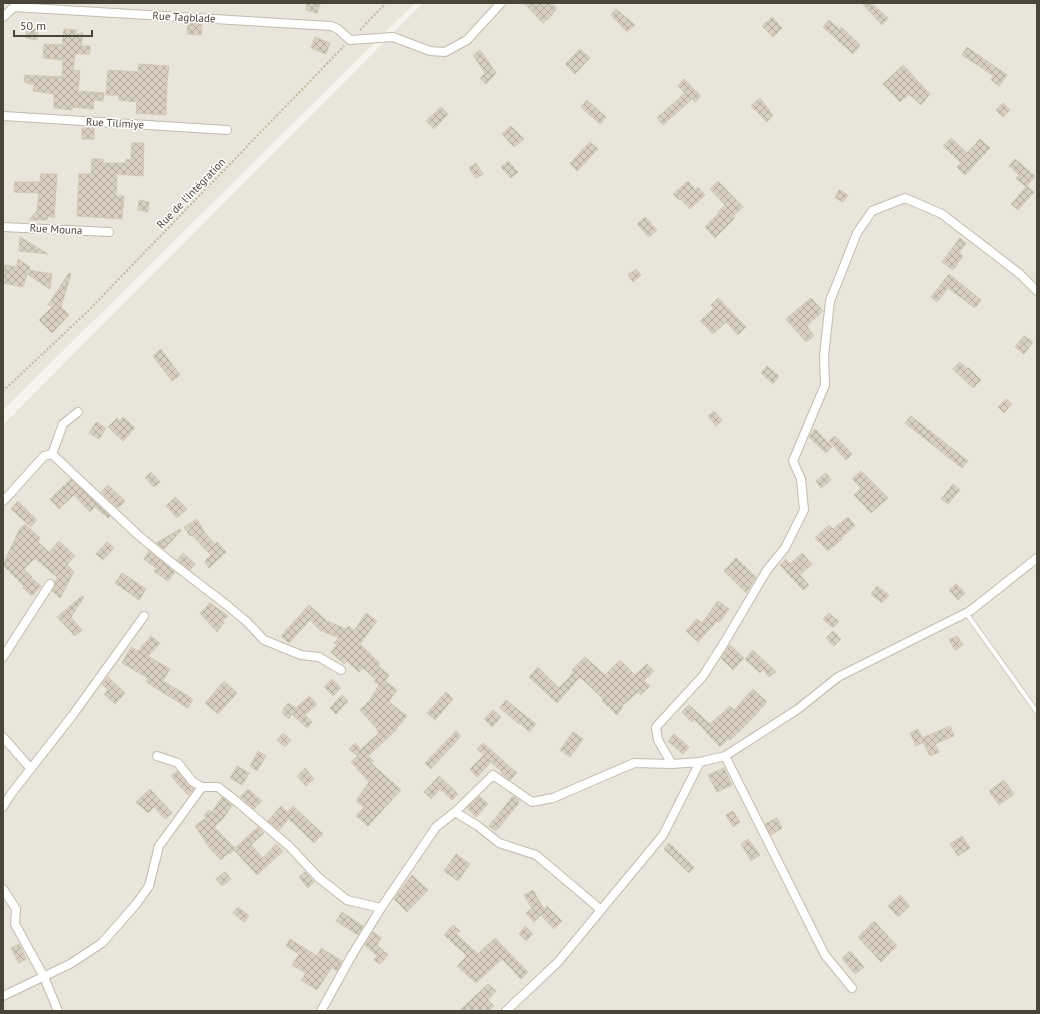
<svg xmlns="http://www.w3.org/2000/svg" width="1040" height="1014" font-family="'PT Sans',sans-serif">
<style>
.residential{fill:#eae5da}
.building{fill:url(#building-cross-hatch);stroke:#d3c7b4}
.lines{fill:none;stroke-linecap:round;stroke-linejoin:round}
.service-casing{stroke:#c2bbae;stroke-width:5.5}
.minor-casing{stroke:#c2bbae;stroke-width:10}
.path{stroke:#c4b79f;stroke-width:2;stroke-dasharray:2 2;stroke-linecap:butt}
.service{stroke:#fff;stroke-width:4}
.minor{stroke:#fff;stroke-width:8}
.labels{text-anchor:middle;stroke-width:3;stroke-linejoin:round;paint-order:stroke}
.street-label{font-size:11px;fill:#4b4439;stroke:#fff}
</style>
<defs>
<pattern id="building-cross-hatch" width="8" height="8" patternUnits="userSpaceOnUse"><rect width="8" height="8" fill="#d8cfc1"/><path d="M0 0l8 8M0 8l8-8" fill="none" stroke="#b1aa9e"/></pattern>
</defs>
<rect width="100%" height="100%" fill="#f6f3ec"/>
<!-- residential -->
<path class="residential" d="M3 3H415L3 410Z
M423 3H1037V1011H3V425Z"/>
<!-- building -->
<path class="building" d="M307 3H320L317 13 306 10Z
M524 3H550L557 8 548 20 547 19 543 23Z
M862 3H871L888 18 882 25Z
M616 9 635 25 627 32 611 15Z
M772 17 782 28 773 37 762 26Z
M829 20 839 29 841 27 860 45 853 54 823 27Z
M188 23 202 24 201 35 187 34Z
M27 28 38 29 37 40 26 38Z
M64 29 77 30 76 34 83 33 81 46H90V54H75L73 70 80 71 78 91 104 93 103 101 94 100 93 109 72 107V110L54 108V94L33 91 34 85 25 82 24 75 62 77 63 60 43 58 44 44 62 45Z
M315 37 330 43 326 54 311 48Z
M967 47 1007 75 999 86 991 80 994 76 962 55Z
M580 49 590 58 575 74 565 64Z
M480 50 496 73 486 84 480 78 485 73 473 55Z
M139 64 169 66 167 81 166 115 136 113 137 102 119 100V95H106L108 70 138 72Z
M903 65 930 94 921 105 909 94 900 102 883 84Z
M684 79 701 96 695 102 692 99 663 125 657 118 685 93 678 86Z
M760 98 773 115 767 122 751 106Z
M587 100 606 117 600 124 581 107Z
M1003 103 1010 110 1003 117 996 110Z
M441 107 448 114 434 129 426 121Z
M511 126 524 139 514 147 502 134Z
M82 128H94V139H82Z
M951 138 967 153 980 139 990 148 965 175 957 167 961 163 943 146Z
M590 142 598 149 577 171 570 163Z
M132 143H144L143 176 117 174 116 196H124L122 219 77 216 79 174H91L92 159H103V163H126V159L131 160Z
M1015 159 1035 176 1026 187 1016 178 1019 175 1009 166Z
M508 161 518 172 511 178 501 167Z
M476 163 483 174 476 178 469 168Z
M41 174H57L54 218 48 216 47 220H29L37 211 39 193 14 192 15 182H40Z
M688 181 696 190 698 187 705 195 690 209 680 199 679 200 673 194Z
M718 181 743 207 733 216 735 218 715 238 705 227 719 213 718 212 725 205 710 189Z
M1027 186 1034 192 1018 210 1011 204Z
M839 190 848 195 843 202 835 198Z
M139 200 149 202 148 212 138 210Z
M645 217 657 230 649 237 637 224Z
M20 237 48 254 19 251Z
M960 238 966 243 959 253 963 256 953 270 942 262Z
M18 259 30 267 29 270 52 274 50 289 27 274 23 287 3 283 5 265 17 267Z
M636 269 641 275 633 282 628 275Z
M69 273 71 274 61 307 69 315 52 333 39 320 53 306 48 305Z
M949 274 981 300 975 308 948 288 937 302 931 297Z
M718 298 746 327 738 335 726 322 713 334 700 321 714 308 711 305Z
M811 298 823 311 807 326 814 336 806 342 786 319Z
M1024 336 1033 342 1024 354 1015 347Z
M161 349 180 375 172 381 153 356Z
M960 362 967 369 968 367 981 380 973 388 953 369Z
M767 366 779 376 773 384 761 373Z
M1006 399 1012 404 1004 413 998 407Z
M714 411 722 420 716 426 708 416Z
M911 416 968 461 962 468 905 423Z
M123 417 135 428 123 441 108 427 117 418 120 421Z
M96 422 106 428 99 439 89 433Z
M815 429 832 447 826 453 809 437Z
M835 436 852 454 846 460 829 441Z
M861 471 888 498 871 513 854 495 861 488 852 479Z
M151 472 160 482 154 487 145 478Z
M826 473 831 480 821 488 816 481Z
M71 479 110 516 108 518 95 507 90 512 74 495 59 509 50 499Z
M953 484 960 490 948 504 941 499Z
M108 485 125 501 118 508 101 492Z
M175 497 187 509 177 518 166 506Z
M18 501 37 520 31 527 11 509Z
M848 517 855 526 841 538 842 539 828 551 815 538 829 525 833 529Z
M197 519 205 533 215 544 217 542 226 552 209 568 205 561 211 555 192 535 190 536 184 527Z
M25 524 40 538 38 542 49 552 59 541 75 556 67 565 74 572 60 598 52 591 55 585V581L58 578 35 558 24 569 32 577 31 578 41 586 32 596 23 588 24 586 3 565 19 530Z
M180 529 181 531 164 549 156 543Z
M107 542 114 548 103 560 96 554Z
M149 551 175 572 168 581 154 571 157 569 144 559Z
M183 553 195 564 190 570 177 560Z
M802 553 812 564 800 575 809 585 803 590 780 565 786 559 790 564Z
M736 558 756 577 746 593 724 571Z
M122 573 146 589 139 600 115 583Z
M956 584 965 593 958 600 949 590Z
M877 586 889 595 882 603 871 594Z
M82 596 84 597 71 617 82 630 75 636 57 617Z
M718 601 729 609 719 623 717 621 698 642 686 631 697 619 702 623Z
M210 603 228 616 222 621 224 622 217 632 200 613Z
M309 605 327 621 346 629 349 626 354 631 366 613 377 621 360 644 380 664 378 666 389 675 385 681 397 690 389 701 390 703 407 716 393 733 368 756 374 761 371 763 401 790 368 826 356 816 364 807 356 801 369 782 351 762 357 756 349 749 355 743 361 749 379 733 377 731 378 730 360 710 370 700 379 685 374 681 376 680 363 668 359 672 347 661 344 664 331 652 337 645 334 643 339 638 320 630 310 620 289 643 281 636Z
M829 613 839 622 833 628 823 619Z
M833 631 841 639 834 646 826 638Z
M151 636 160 643 148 656 170 669 163 681 193 699 188 708 146 682 148 678 122 663 131 647 138 651Z
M957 636 963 645 955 650 949 640Z
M730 645 744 658 733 670 721 658Z
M753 650 758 655 776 672 769 677 763 669 760 673 745 659Z
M585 657 605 675 620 660 635 675 647 664 654 671 644 681 650 686 641 695 638 692 622 706 623 707 617 715 602 701 603 699 580 677 557 703 529 677 538 667 559 688 574 672 572 670Z
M108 677 125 693 115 704 104 694 108 690 102 684Z
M332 679 341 688 333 696 324 687Z
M224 681 237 693 218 714 205 703Z
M753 689 767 702 748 723 730 740 728 739 720 747 694 719 692 722 682 712 689 705 710 724 730 706 734 710Z
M446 692 453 699 435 720 427 713Z
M342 695 348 701 336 714 330 708Z
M309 696 317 704 305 715 312 722 307 728 292 714 289 719 283 714V710L288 703 296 708Z
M506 700 536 724 529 732 520 723 519 724 500 708Z
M493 710 501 717 492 727 484 719Z
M950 726 954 736 935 744 939 752 930 756 923 742 916 746 910 733 918 729 922 738Z
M456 731 461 736 431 769 425 763Z
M573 732 583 739 570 757 560 750Z
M283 733 291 740 285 747 277 740Z
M674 734 689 747 683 754 668 741Z
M483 743 517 773 510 780 501 773 502 772 491 762 477 777 470 769 484 755 477 749Z
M258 751 266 756 257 771 250 766Z
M237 766 249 773 242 785 230 778Z
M305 768 314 779 306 786 297 776Z
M724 768 732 785 717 792 708 775Z
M177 771 189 785 194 789 188 795 171 776Z
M439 776 458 794 452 800 440 789 431 799 424 792Z
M1004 780 1014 794 999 805 989 791Z
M150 789 172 813 165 819 154 807 148 813 136 802Z
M248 789 262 801 254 809 240 797Z
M479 796 488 804 476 817 467 808Z
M513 796 519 800 518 801 519 803 496 831 489 826Z
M222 797 232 805 223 819 214 827 235 848 258 827 264 833 251 845 263 858 276 844 283 851 257 875 234 850 230 854 228 853 221 860 211 850 195 826 206 818 204 815 209 810 212 812Z
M281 806 287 812 293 806 323 834 314 843 289 819 279 830 268 821Z
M733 811 740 822 733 827 726 815Z
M777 818 782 828 771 835 765 824Z
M962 836 970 848 958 856 950 844Z
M748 839 760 855 751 861 741 844Z
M669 843 694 867 689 873 664 849Z
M456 854 470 864 458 881 444 871Z
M225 872 231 879 222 886 216 879Z
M305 872 314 882 308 888 299 877Z
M412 875 428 890 407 912 394 899Z
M533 890 544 909 547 906 562 921 554 929 541 915 534 922 526 913 532 908 524 895Z
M900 895 910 906 898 917 888 906Z
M238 907 249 916 244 922 233 913Z
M342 912 363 926 358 935 336 921Z
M874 921 897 946 881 962 858 937Z
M453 925 460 931 456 934 478 954 495 938 528 972 521 979 502 959 476 983 457 966 467 956 444 935Z
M525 926 533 934 526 941 519 934Z
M373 932 381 938 377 945 388 955 380 964 374 960 377 956 365 945Z
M290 939 317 956 321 948 342 961 337 971 332 967 317 990 301 980 306 973 292 965 299 954 286 946Z
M19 944 26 959 19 963 11 948Z
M850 951 864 967 855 974 842 958Z
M488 984 496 991 488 1000 494 1006 489 1011H459Z"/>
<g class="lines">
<!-- service casing -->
<g class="service-casing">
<path id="service" d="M966 613 1037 712"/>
</g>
<!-- minor casing -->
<g class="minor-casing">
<path id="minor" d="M14 7 331 26 338 29 350 40 393 37 430 51 445 52 467 40 501 3
M3 17 16 5
M3 116 227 130
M3 227 109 232
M52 454 63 424 78 412
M3 501 8 496 44 456 52 454 138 535 172 563 228 606 247 622 264 640 301 655 319 657 341 670
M3 657 50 584
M3 737 31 769
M157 756 178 763 193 782 202 787H218L236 801 289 846 319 878 347 900 381 908
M725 756 825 955 852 988
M672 764 658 740 656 727 703 676 724 643 767 570 785 548 804 510 801 479 793 461 825 385 824 356 830 301 857 233 872 211 905 198 942 214 1020 274 1037 291
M3 807 11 794 72 716 144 616
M455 812 493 775 532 802 553 798 634 763 672 764 700 762 725 756 798 709 838 677 970 611 1037 558
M3 889 16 909 15 924 44 977 58 1011
M3 996 70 964 102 943 137 903 149 886 159 846 202 787
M321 1011 352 955 381 908 436 827 455 812 478 826 499 843 536 855 600 909
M506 1011 558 962 663 835 700 762"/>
</g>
<!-- path -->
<path class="path" d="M360 30 386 3
M3 391 86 313 344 46"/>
<!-- service -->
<use href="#service" class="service"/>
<!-- minor -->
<use href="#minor" class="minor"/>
</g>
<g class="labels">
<!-- street labels -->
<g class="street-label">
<text transform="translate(184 17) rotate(3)" y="4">Rue Tagblade</text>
<text transform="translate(115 123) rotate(3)" y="4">Rue Tilimiye</text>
<text transform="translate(191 193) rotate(-46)" y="4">Rue de l'Intégration</text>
<text transform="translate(56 229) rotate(3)" y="4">Rue Mouna</text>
</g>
</g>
<!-- border -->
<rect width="1040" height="1014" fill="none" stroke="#4b4439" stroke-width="8"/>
<!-- scale -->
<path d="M14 30v6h78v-6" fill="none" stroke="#4b4439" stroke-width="2"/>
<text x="20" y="30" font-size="12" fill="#4b4439" stroke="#ffffff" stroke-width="3" paint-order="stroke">50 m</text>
</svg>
